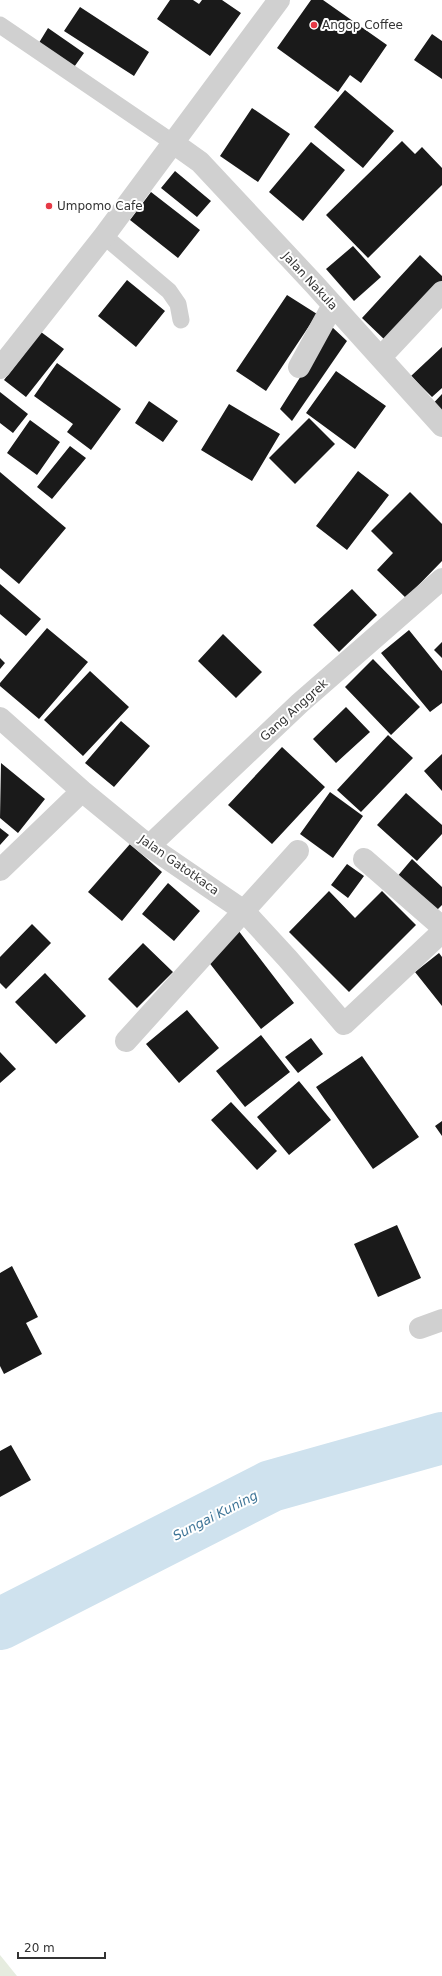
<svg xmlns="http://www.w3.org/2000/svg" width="442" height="1976" font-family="'DejaVu Sans',sans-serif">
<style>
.green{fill:#e6ecdf}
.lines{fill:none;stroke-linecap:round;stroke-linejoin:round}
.river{stroke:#cfe2ee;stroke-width:52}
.building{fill:#1a1a1a}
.lane{stroke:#d0d0d0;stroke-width:17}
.street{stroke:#d0d0d0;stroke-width:22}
.poi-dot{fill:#e63946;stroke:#fff;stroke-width:1.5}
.labels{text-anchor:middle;stroke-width:4;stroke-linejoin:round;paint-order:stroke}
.poi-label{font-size:12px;fill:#333;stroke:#fff;text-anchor:start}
.street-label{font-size:12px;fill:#333;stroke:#fff}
.water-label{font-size:13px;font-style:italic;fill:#3f7597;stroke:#fff}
</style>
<rect width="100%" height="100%" fill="#fff"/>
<!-- green -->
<path class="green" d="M0 1955 17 1976H0Z"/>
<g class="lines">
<!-- river -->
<path class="river" d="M0 1624 271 1486 442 1438"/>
</g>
<!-- building -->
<path class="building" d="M170 0H193L199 4 202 0H222L241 13 210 56 157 19Z
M311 0H323L387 45 361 83 350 75 338 92 277 48Z
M80 7 149 52 134 76 64 31Z
M48 28 84 53 72 70 37 46Z
M432 34 442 41V79L414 60Z
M345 90 394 131 363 168 314 127Z
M252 108 290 134 258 182 220 156Z
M402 141 415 154 422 147 442 168V185L368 258 326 215Z
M311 142 345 170 303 221 269 192Z
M175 171 211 201 197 217 161 188Z
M151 192 200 230 178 258 130 220Z
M353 246 381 277 354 301 326 269Z
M420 255 442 276V281L386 341 362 318Z
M127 280 165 311 136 347 98 316Z
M287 295 317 314 266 391 236 371Z
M332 327 347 341 292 421 280 409Z
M41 332 64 349 26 397 4 380Z
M442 347V388L432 397 411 376Z
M57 363 121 409 91 450 67 432 73 424 34 396Z
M336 371 386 406 355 449 306 413Z
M0 392 28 414 13 433 0 423Z
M442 394V421L428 409Z
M149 401 178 421 163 442 135 423Z
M229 404 280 434 252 481 201 450Z
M309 418 335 444 295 484 269 458Z
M30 420 60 442 37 475 7 453Z
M70 446 86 458 52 499 37 487Z
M358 471 389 495 347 550 316 526Z
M0 472 66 528 19 584 0 568Z
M410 492 442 524V561L406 598 377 570 393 553 371 531Z
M0 584 41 619 26 636 0 614Z
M352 589 377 615 339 652 313 625Z
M47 628 88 662 39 719 0 686V683Z
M409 630 442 671V703L430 712 381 653Z
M223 634 262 672 236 698 198 661Z
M442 642V658L434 650Z
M0 658 5 663 0 669Z
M373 659 420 707 391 735 345 687Z
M90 671 129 707 83 756 44 720Z
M346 707 370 732 336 763 313 739Z
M121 721 150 746 114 787 85 763Z
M388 735 413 758 361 812 337 790Z
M282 747 325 787 272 844 228 805Z
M442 754V791L424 771Z
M1 763 45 799 18 833 0 818Z
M330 792 363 816 333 858 300 834Z
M406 793 442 825V834L417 861 377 825Z
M0 828 9 835 0 845Z
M130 844 162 872 122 921 88 892Z
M412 859 442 887V905L434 913 396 878Z
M347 864 364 876 348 898 331 885Z
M168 883 200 911 174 941 142 914Z
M329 891 355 918 382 891 416 925 349 992 289 932Z
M32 924 51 943 6 989 0 983V957Z
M238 930 294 1003 261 1029 204 956Z
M143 943 173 972 137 1008 108 979Z
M439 953 442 957V1006L415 972Z
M45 973 86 1016 56 1044 15 1002Z
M187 1010 219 1048 179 1083 146 1044Z
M261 1035 290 1072 245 1107 216 1071Z
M311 1038 323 1054 298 1073 285 1057Z
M0 1052 16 1069 0 1083Z
M362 1056 419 1137 373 1169 316 1087Z
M299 1081 331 1120 289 1155 257 1117Z
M231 1102 277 1151 257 1170 211 1120Z
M442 1121V1136L435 1126Z
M397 1225 421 1278 378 1297 354 1244Z
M12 1266 38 1317 26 1323 42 1354 4 1374 0 1366V1273Z
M11 1445 31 1480 0 1497V1451Z"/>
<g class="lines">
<!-- lane -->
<path class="lane" d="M0 25 172 142
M104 236 169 291 178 304 181 320"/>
<!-- street -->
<path class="street" d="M172 142 200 162 314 284 442 426
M381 357 442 292
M299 367 333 305
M0 368 104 236 279 0
M0 718 82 791 149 846 244 911 288 959 344 1024 442 932
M149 846 300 703 442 579
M364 859 442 927
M0 870 82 791
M126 1041 298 851
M420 1328 442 1320"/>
</g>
<!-- markers -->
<g class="poi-dot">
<circle cx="314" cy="25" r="4"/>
<circle cx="49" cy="206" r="4"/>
</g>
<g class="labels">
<!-- poi labels -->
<g class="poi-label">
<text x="322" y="29">Angop Coffee</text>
<text x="57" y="210">Umpomo Cafe</text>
</g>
<!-- street labels -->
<g class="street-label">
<text transform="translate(310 281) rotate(47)" y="4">Jalan Nakula</text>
<text transform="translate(294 710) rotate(-42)" y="4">Gang Anggrek</text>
<text transform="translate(179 865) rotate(35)" y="4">Jalan Gatotkaca</text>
</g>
<!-- water labels -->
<g class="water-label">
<text transform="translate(215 1515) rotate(-27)" y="5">Sungai Kuning</text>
</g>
</g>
<!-- scale -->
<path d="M18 1952v6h87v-6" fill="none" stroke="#333333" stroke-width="2"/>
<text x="24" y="1952" font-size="12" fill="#333333" stroke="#ffffff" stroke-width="3" paint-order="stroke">20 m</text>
</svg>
